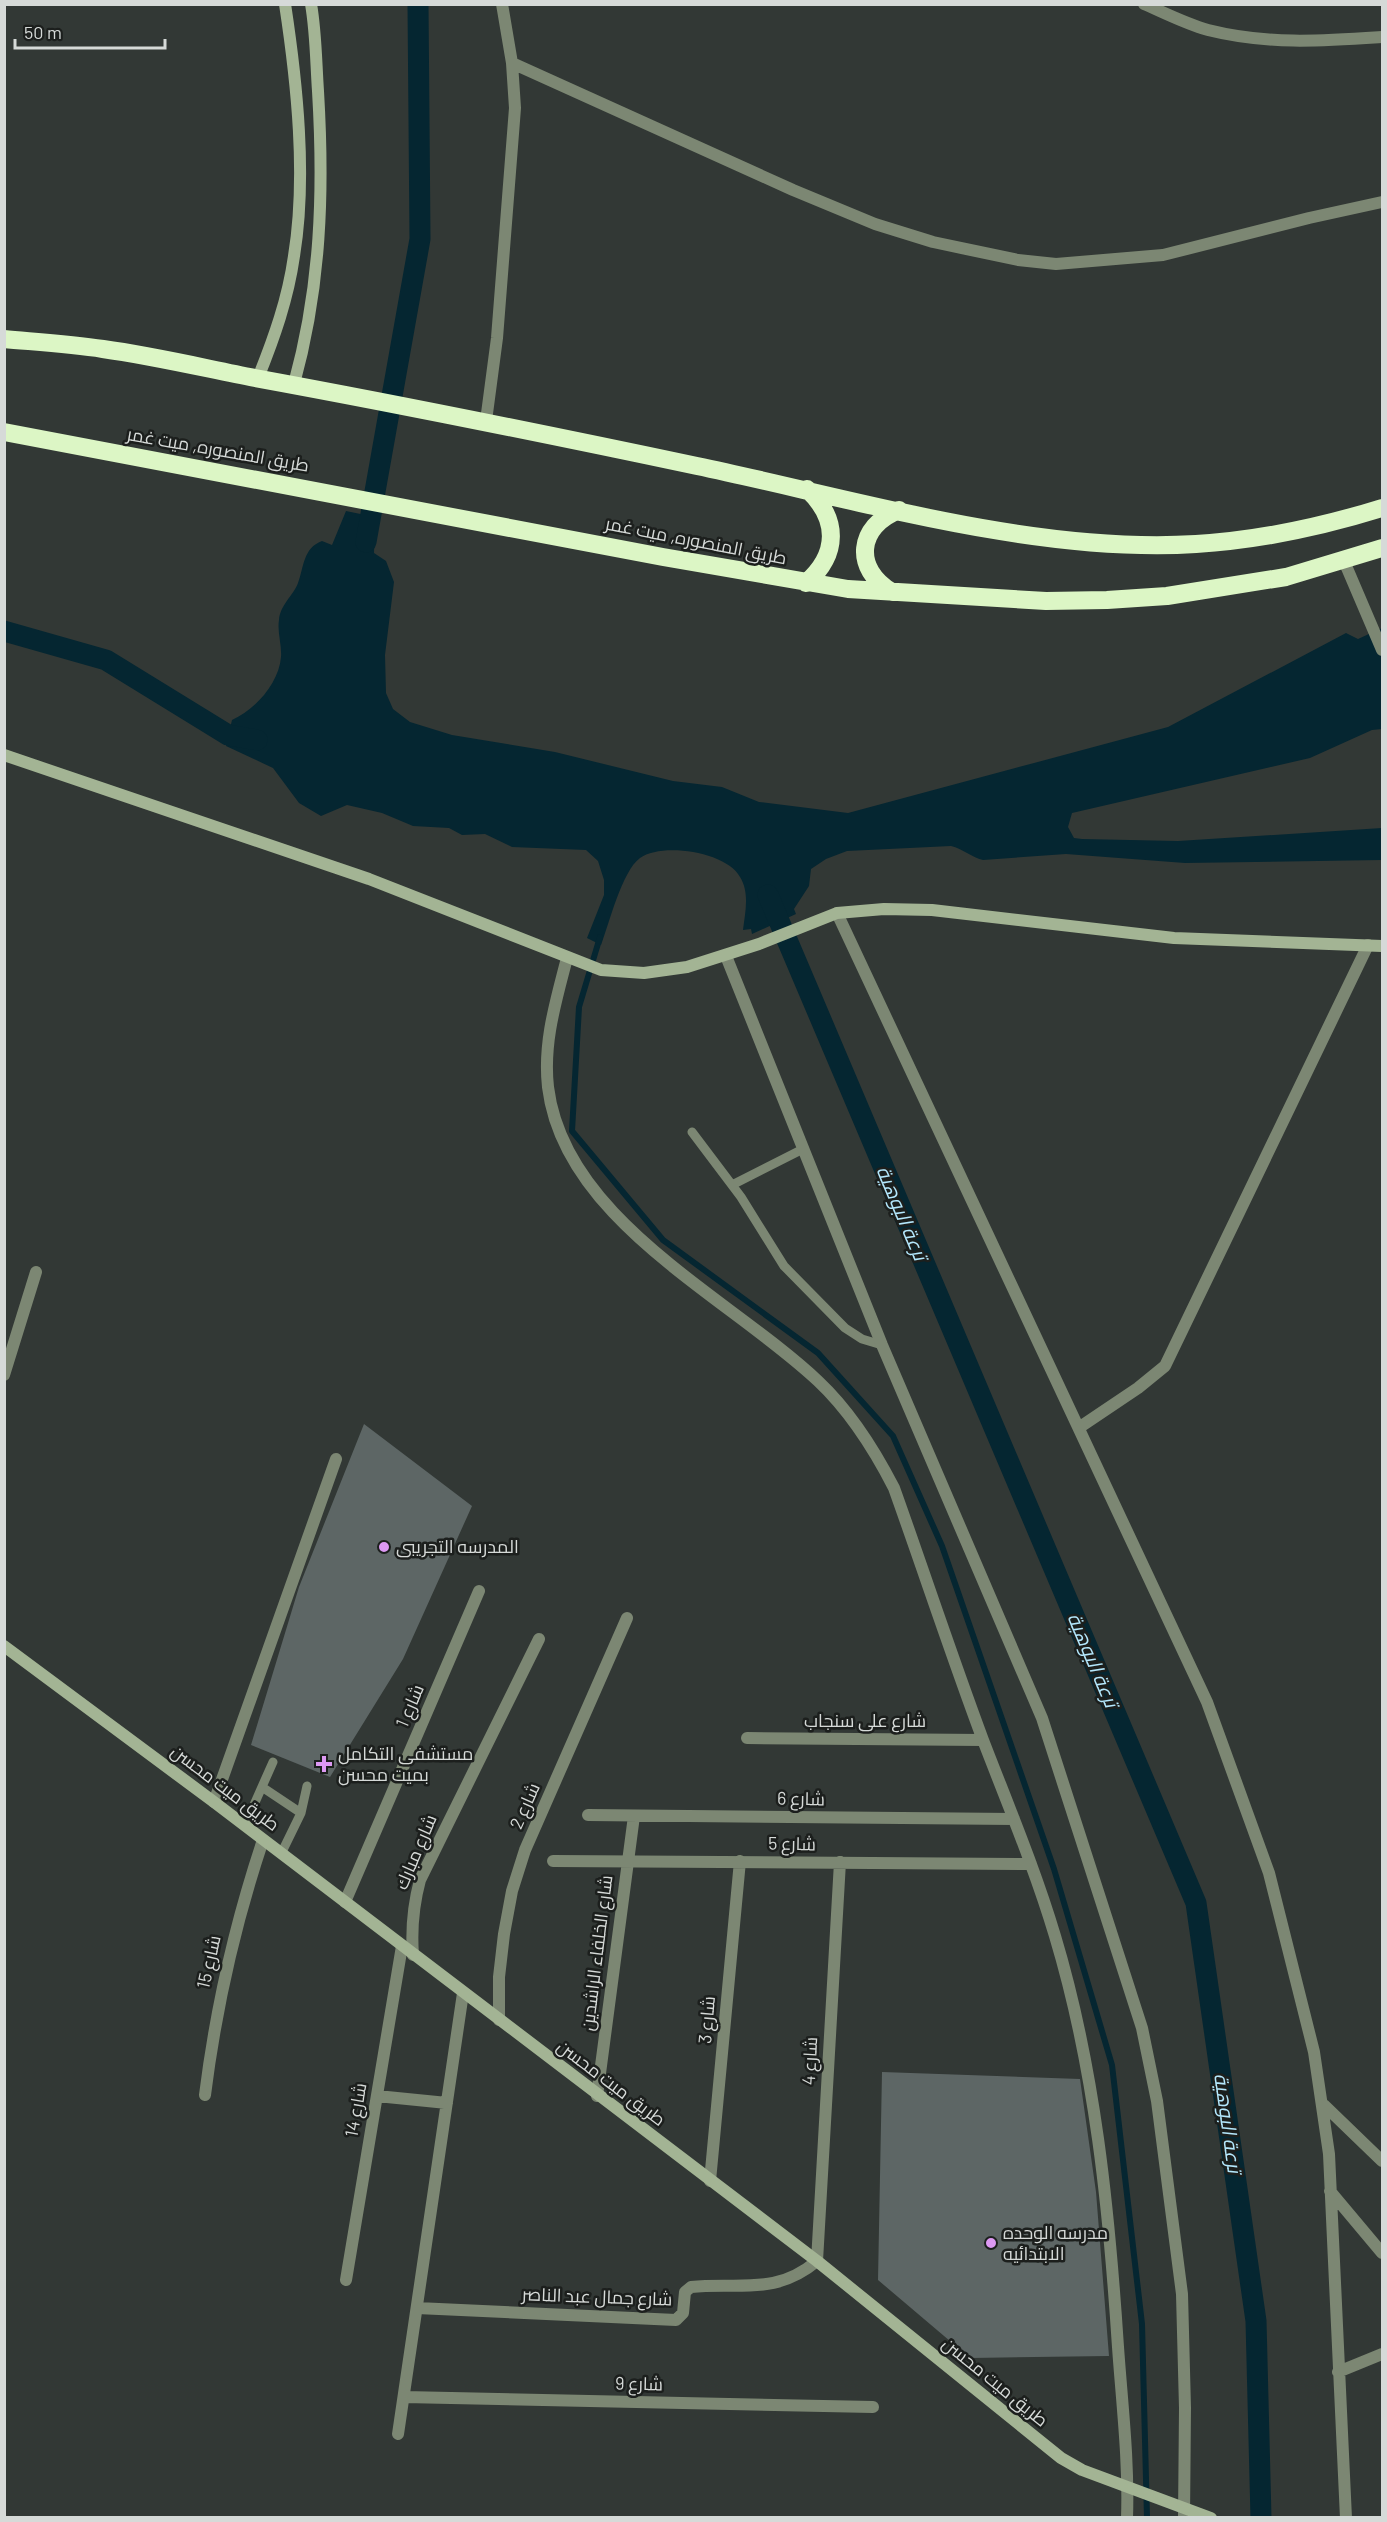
<svg xmlns="http://www.w3.org/2000/svg" width="1387" height="2522" font-family="Barlow,Cairo,sans-serif">
<style>
.water{fill:#052631}
.lines{fill:none;stroke-linecap:round;stroke-linejoin:round}
.stream{stroke:#052631;stroke-width:6}
.canal{stroke:#052631;stroke-width:21}
.building{fill:#5d6665}
.lane{stroke:#7c8773;stroke-width:9}
.street{stroke:#7c8773;stroke-width:12}
.secondary{stroke:#a3b494;stroke-width:12}
.highway{stroke:#dcf6c5;stroke-width:18}
.poi-dot{fill:#dd99f3;stroke:#1c1f1d;stroke-width:2}
.labels{text-anchor:middle;stroke-width:5;stroke-linejoin:round;paint-order:stroke}
.street-label{font-size:18px;fill:#d6dad8;stroke:#1c1f1d}
.poi-label{font-size:18px;fill:#d6dad8;stroke:#1c1f1d;text-anchor:start}
.water-label{font-size:20px;font-style:italic;fill:#b4e8fd;stroke:#1c1f1d}
</style>
<rect width="100%" height="100%" fill="#323835"/>
<!-- water -->
<path class="water" d="M346 511 375 517 374 553 386 561 394 582 385 655 386 693 393 709 410 722 452 735 555 752 673 781 722 787 759 802 848 813 1168 727 1346 633 1358 639 1382 628V729L1372 730 1310 758 1072 813 1068 827 1074 838 1082 839 1178 841 1382 828V860L1185 863 1066 854 983 860C971 857 963 849 951 846L847 851 826 859 811 869 809 886 794 909 796 914 752 934 751 929 743 930C745 913 750 893 740 877 727 852 662 842 640 858 622 871 609 924 601 945L587 938 604 895V880L598 861 586 850 512 847 485 834 462 835 449 828 413 826 382 813 347 805 321 816 299 803 273 768 226 746 232 720C255 710 279 683 281 657 282 645 277 632 279 620 280 605 293 596 298 583 304 567 303 548 322 541L332 545Z"/>
<g class="lines">
<!-- stream -->
<path class="stream" d="M600 937 579 1007 572 1131 663 1240 818 1353 893 1436 942 1546 1054 1869 1112 2065 1142 2324 1147 2518"/>
<!-- canal -->
<path class="canal" d="M366 542 420 239 418 4
M4 631 106 660 228 735 257 740
M768 895 1196 1903 1256 2321 1261 2518"/>
</g>
<!-- building -->
<path class="building" d="M364 1424 472 1506 403 1659 330 1777 251 1745 299 1587Z
M882 2072 1080 2079 1096 2192 1109 2356 970 2358 878 2280Z"/>
<g class="lines">
<!-- lane -->
<path class="lane" d="M692 1132 741 1197 784 1266 845 1328 862 1339 882 1345
M732 1185 803 1149
M262 1787 301 1813
M245 1825 273 1762
M281 1854 301 1813 307 1786"/>
<!-- street -->
<path class="street" d="M1144 4C1165 13 1186 24 1208 30 1268 45 1322 41 1382 37
M512 63 793 190 875 224 933 242 1018 260 1056 264 1163 255 1309 218 1382 202
M486 421 497 338 515 108 512 63 502 4
M1344 561 1382 650
M837 913 1207 1702 1269 1873 1314 2052 1329 2154 1346 2518
M726 956 882 1345 1042 1718 1142 2028 1157 2101 1182 2294 1185 2408 1184 2518
M567 958C556 1001 543 1042 548 1087 564 1220 729 1297 818 1381 850 1411 874 1449 894 1488 924 1572 952 1657 983 1740 1008 1805 1035 1869 1055 1936 1095 2069 1109 2209 1118 2347 1122 2404 1129 2461 1127 2518
M4 1375 36 1272
M1080 1427 1138 1388 1165 1366 1368 945
M747 1738 983 1740
M214 1802 336 1459
M588 1815 1014 1819
M553 1861 1031 1864
M345 1902 479 1591
M413 1955C411 1928 413 1906 420 1880L539 1639
M499 2020V1977L504 1934 512 1891 525 1850 627 1618
M205 2095C216 2007 235 1924 263 1840
M377 2096 447 2103
M597 2096 634 1816
M1324 2105 1382 2161
M710 2181 740 1861
M1330 2191 1382 2253
M346 2280 402 1946
M417 2308 676 2320 683 2313 685 2292 691 2287C740 2282 775 2296 817 2261L840 1862
M1338 2372 1382 2354
M404 2397 873 2407
M398 2434 463 1993"/>
<!-- secondary -->
<path class="secondary" d="M258 378C274 338 288 299 294 256 307 177 297 83 285 4
M294 384C321 286 324 192 318 91 316 62 316 33 311 4
M4 755 369 879 601 970 644 973 687 967 759 944 837 913 884 909 932 910 1174 938 1382 946
M4 1646 214 1802 817 2261 1061 2458 1082 2470 1211 2518"/>
<!-- highway -->
<path class="highway" d="M4 339C37 342 70 344 103 349 154 356 204 368 255 378 403 405 550 435 697 466 855 499 1034 554 1196 544 1260 540 1321 527 1382 508
M4 432 663 557 848 589 1046 601 1107 600 1167 596 1286 577 1382 548
M806 583C839 554 839 519 807 489
M892 592C853 569 857 526 899 510"/>
</g>
<!-- markers -->
<g class="poi-dot">
<circle cx="384" cy="1547" r="6"/>
<path d="M321 1755h6v6h6v6h-6v6h-6v-6h-6v-6h6z"/>
<circle cx="991" cy="2243" r="6"/>
</g>
<g class="labels">
<!-- street labels -->
<g class="street-label">
<text transform="translate(218 450) rotate(10)" y="6">طريق المنصوره, ميت غمر</text>
<text transform="translate(696 541) rotate(11)" y="6">طريق المنصوره, ميت غمر</text>
<text transform="translate(410 1706) rotate(-67)" y="6">شارع 1</text>
<text x="865" y="1727">شارع على سنجاب</text>
<text transform="translate(225 1788) rotate(37)" y="6">طريق ميت محسن</text>
<text transform="translate(801 1799) rotate(1)" y="6">شارع 6</text>
<text transform="translate(525 1806) rotate(-66)" y="6">شارع 2</text>
<text transform="translate(792 1844) rotate(1)" y="6">شارع 5</text>
<text transform="translate(416 1852) rotate(-67)" y="6">شارع مبارك</text>
<text transform="translate(597 1953) rotate(-83)" y="6">شارع الخلفاء الراشدين</text>
<text transform="translate(209 1962) rotate(-77)" y="6">شارع 15</text>
<text transform="translate(707 2020) rotate(-85)" y="6">شارع 3</text>
<text transform="translate(810 2061) rotate(-87)" y="6">شارع 4</text>
<text transform="translate(611 2083) rotate(37)" y="6">طريق ميت محسن</text>
<text transform="translate(356 2110) rotate(-80)" y="6">شارع 14</text>
<text transform="translate(597 2297) rotate(2)" y="6">شارع جمال عبد الناصر</text>
<text transform="translate(995 2382) rotate(39)" y="6">طريق ميت محسن</text>
<text transform="translate(639 2384) rotate(1)" y="6">شارع 9</text>
</g>
<!-- poi labels -->
<g class="poi-label">
<text x="396" y="1553">المدرسه التجريبى</text>
<text x="338" y="1760">مستشفى التكامل<tspan x="338" dy="21">بميت محسن</tspan></text>
<text x="1003" y="2239">مدرسه الوحده<tspan x="1003" dy="21">الابتدائيه</tspan></text>
</g>
<!-- water labels -->
<g class="water-label">
<text transform="translate(902 1213) rotate(67)" y="7">ترعة البوهية</text>
<text transform="translate(1093 1660) rotate(67)" y="7">ترعة البوهية</text>
<text transform="translate(1228 2123) rotate(82)" y="7">ترعة البوهية</text>
</g>
</g>
<!-- border -->
<rect width="1387" height="2522" fill="none" stroke="#d6dad8" stroke-width="12"/>
<!-- scale -->
<path d="M15 39v9h150v-9" fill="none" stroke="#d6dad8" stroke-width="3"/>
<text x="24" y="39" font-size="18" fill="#d6dad8" stroke="#1c1f1d" stroke-width="4.5" paint-order="stroke">50 m</text>
</svg>
